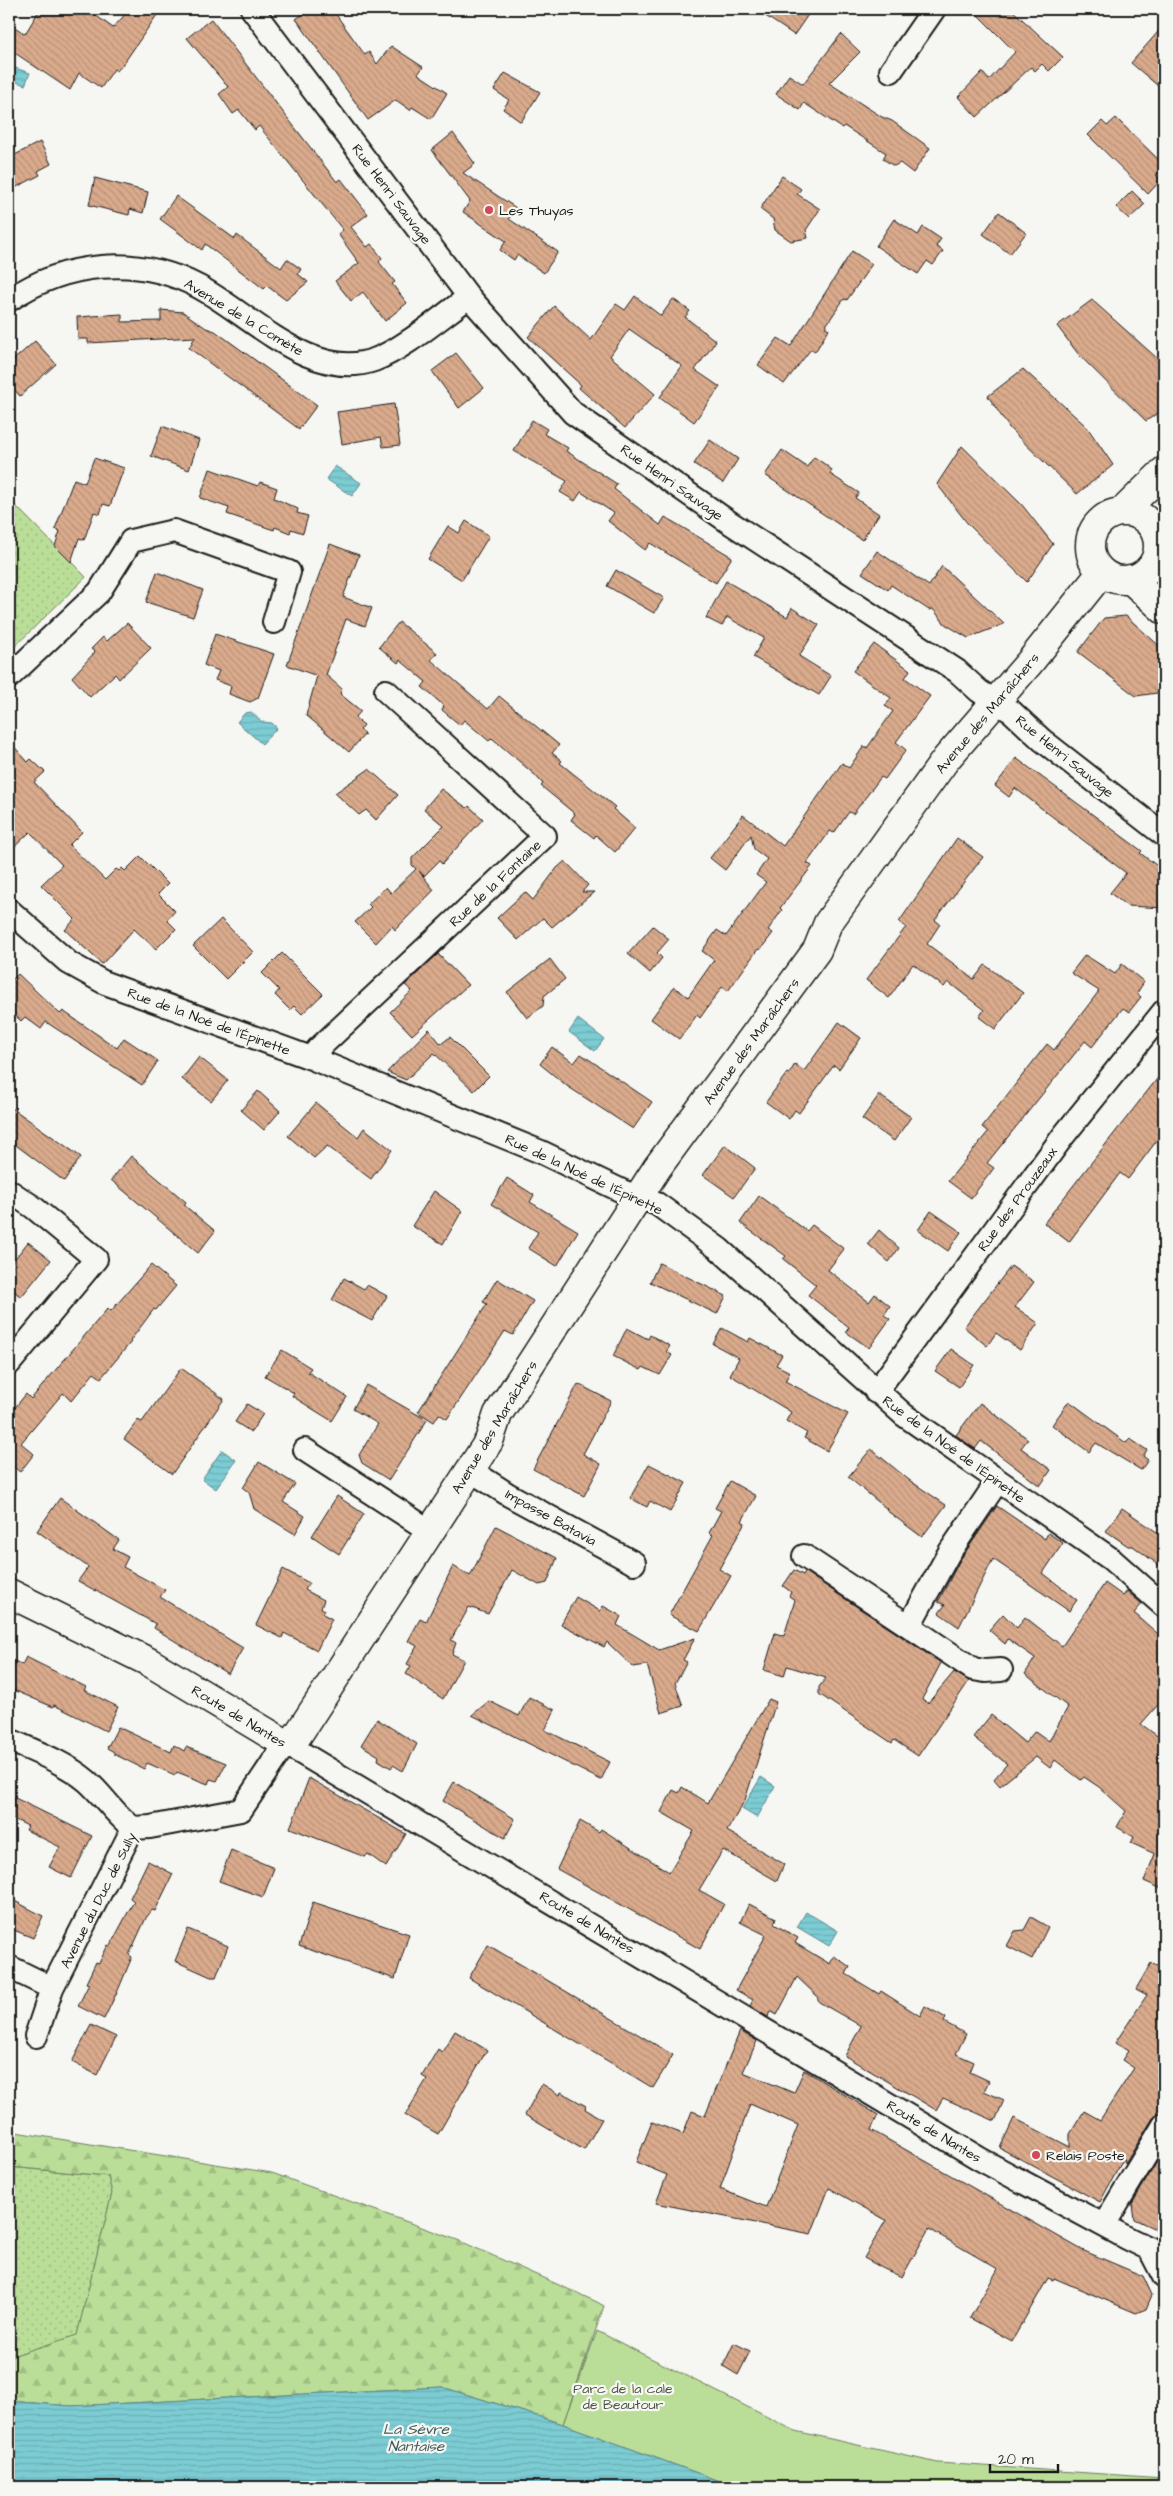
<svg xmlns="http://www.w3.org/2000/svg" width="1173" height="2496" font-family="'Architects Daughter',sans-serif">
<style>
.grass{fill:url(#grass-dots);stroke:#6b7d5a}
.forest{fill:url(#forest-firs);stroke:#6b7d5a}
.park{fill:#bade98;stroke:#6b7d5a}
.water{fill:url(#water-rules);stroke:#56868a}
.building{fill:url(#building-back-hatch);stroke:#1c1c1c;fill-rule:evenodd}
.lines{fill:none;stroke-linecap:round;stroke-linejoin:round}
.minor-casing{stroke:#1c1c1c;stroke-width:26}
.major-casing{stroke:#1c1c1c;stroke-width:31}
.minor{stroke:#f6f6f2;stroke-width:22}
.major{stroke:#f6f6f2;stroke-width:28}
.poi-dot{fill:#d1495b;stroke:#f6f6f2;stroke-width:2}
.labels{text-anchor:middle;stroke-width:4.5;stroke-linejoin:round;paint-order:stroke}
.street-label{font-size:14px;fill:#1c1c1c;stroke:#f6f6f2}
.poi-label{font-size:14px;fill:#1c1c1c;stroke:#f6f6f2;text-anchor:start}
.park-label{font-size:14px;fill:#4b5641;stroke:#f6f6f2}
.water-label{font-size:15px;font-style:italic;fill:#3e5a5c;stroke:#f6f6f2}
</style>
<defs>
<pattern id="grass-dots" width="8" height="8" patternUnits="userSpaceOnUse" patternTransform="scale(1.25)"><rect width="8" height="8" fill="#bade98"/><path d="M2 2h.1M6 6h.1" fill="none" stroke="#9fbe82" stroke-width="1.8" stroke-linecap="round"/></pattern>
<pattern id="forest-firs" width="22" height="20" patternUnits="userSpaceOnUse" patternTransform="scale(1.25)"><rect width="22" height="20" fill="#bade98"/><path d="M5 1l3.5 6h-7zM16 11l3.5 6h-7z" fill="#9fbe82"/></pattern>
<pattern id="water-rules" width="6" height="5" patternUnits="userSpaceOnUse" patternTransform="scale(1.25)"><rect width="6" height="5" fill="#7cccd4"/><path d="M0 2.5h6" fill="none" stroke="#6bafb5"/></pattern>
<pattern id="building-back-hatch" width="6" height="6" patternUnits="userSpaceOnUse" patternTransform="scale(1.25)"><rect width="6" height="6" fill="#daaa8c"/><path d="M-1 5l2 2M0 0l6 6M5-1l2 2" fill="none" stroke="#ba9278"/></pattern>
</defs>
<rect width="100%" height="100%" fill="#f6f6f2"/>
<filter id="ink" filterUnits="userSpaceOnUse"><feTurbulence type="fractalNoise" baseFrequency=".02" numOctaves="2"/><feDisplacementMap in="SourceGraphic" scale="10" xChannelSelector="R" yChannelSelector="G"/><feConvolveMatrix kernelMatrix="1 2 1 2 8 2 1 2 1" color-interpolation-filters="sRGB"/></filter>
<g filter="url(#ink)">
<!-- grass -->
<path class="grass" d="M9 499 86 577 9 652Z
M9 2167 108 2176 112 2193 77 2336 9 2357Z"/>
<!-- forest -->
<path class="forest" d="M9 2131 272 2173 460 2241 597 2302 604 2306 563 2424 442 2387 71 2406 9 2401V2357L77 2335 112 2193 108 2176 9 2167Z"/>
<!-- park -->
<path class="park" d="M597 2331 795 2431 938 2463 1164 2478V2487H728L719 2481 563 2424Z"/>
<!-- water -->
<path class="water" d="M9 66 30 73 25 85 9 79Z
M335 466 361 483 352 496 326 479Z
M251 712 262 722 272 723 277 728 262 744 237 722 245 713Z
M578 1019 604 1039 595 1051 569 1032Z
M222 1450 236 1460 216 1489 202 1479Z
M761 1777 775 1786 757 1818 742 1809Z
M806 1912 838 1931 829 1946 797 1927Z
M442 2387 563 2424 719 2481 728 2487H9V2401L71 2406Z"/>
<!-- building -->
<path class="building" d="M40 9H87L113 28 130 9H161L126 60 117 71 114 69 101 88 79 73 70 90 9 49V23L25 34Z
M310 9H332L365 55 369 52 377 64 391 46 423 67 418 74 447 93 431 119 412 107 410 110 396 100 368 120 296 19Z
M755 9H812L794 35Z
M972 9H1011L1063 57 1049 71 1042 64 1035 71 1031 67 977 117 958 97 982 72 989 80 1015 52Z
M211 19 337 182 341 179 368 214 351 227 367 247 371 244 382 258 379 262 395 282 392 284 407 303 385 321 363 292 351 301 335 281 359 263 338 234 343 230 259 126 255 130 239 110 233 114 219 94 228 87 187 38Z
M1164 25V91L1131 63Z
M841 34 860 52 829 83 882 117 892 121 930 148 913 173 900 163 894 166 883 159 886 153 844 126 842 128 804 103 800 110 776 94 789 75 803 84Z
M505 73 540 92 521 122 503 109 509 100 494 90Z
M1116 118 1164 165 1156 175 1161 180 1148 194 1088 135 1102 121 1107 126Z
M453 133 475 164 463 173 516 208 509 219 558 252 544 273 517 255 514 260 500 250 506 241 463 212 470 201 432 150Z
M40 142 51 164 38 171 40 175 9 191V158Z
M782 176 801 189 797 194 820 209 806 230 808 238 791 241 775 230 773 219 760 209Z
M95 178 148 192 143 213 130 209 129 215 89 205Z
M1132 191 1145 204 1129 219 1116 207Z
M176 196 235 239 237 235 281 268 287 259 301 269 298 274 308 282 286 300 267 286 264 289 205 244 202 250 160 219Z
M999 212 1026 233 1010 254 983 234Z
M894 219 918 235 923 227 941 239 936 246 943 251 933 265 927 261 918 274 876 246Z
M852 251 872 264 847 300 844 299 835 312 825 327 829 329 815 352 811 349 784 384 758 365 778 338 791 346Z
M635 296 661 316 673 299 690 311 685 317 716 341 695 370 720 387 694 422 660 397 682 366 629 329 610 356 655 394 625 428 579 388 581 385 528 337 554 306 591 340 616 304 625 310Z
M1092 300 1158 359 1164 368V409L1146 421 1079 355 1057 326Z
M161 310 183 312 206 328 215 331 317 405 299 429 189 348 195 337 88 343V339H78L77 317 122 314V322L161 321Z
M35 341 56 364 20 396 9 384V364Z
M456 353 484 388 459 408 432 371Z
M1023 369 1087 427 1113 465 1077 494 1010 429 988 396Z
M394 404 400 445 383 447 381 437 342 444 337 412Z
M532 420 547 429 544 434 568 448 566 451 617 484 614 489 660 525 665 517 732 557 716 583 650 543 645 550 608 521 614 513 581 492 575 501 560 492 567 481 514 451Z
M162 426 199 440 189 470 151 456Z
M710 440 738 459 723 483 694 464Z
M962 446 1022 505 1053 544 1027 582 968 524 937 484Z
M782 450 807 467 814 457 823 463 832 470 830 474 859 493 855 498 879 514 862 540 765 475Z
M94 458 124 468 110 506 103 504 100 514 94 512 84 540 79 538 71 562 55 546 60 531 55 529 74 479 85 483Z
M210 469 258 486 260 482 277 488 274 498 298 509 297 513 308 516 303 533 291 529 290 533 275 527 274 530 227 514 229 508 200 498Z
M466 521 489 536 462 580 428 559 448 526 459 533Z
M330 544 359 555 343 597 372 608 365 626 346 619 326 675 342 689 340 694 361 711 355 718 364 725 360 730 365 734 349 752 306 715 317 676 287 665Z
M877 551 929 586 942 566 1004 624 968 638 945 624 933 609 929 610 891 585 888 590 862 573Z
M616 570 664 598 654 613 607 586Z
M157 572 203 590 193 617 146 602Z
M726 581 787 617 792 608 819 625 799 656 831 676 819 695 753 657 764 638 727 617 722 626 706 618Z
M1126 616 1164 650V692L1136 696 1078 652 1104 618Z
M399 622 437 653 431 660 488 709 499 696 559 745 552 753 562 761 560 763 615 807 613 809 635 828 615 852 596 835 594 838 571 820 575 814 541 786 543 784 535 775 492 738 489 741 464 720 460 725 442 710 444 706 422 687 426 682 400 660 398 663 379 647Z
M127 623 151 648 119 679 115 674 90 697 72 677 95 652 91 649 103 637 107 641Z
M215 634 274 654 258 698 250 702 229 694 231 686 215 680 219 671 204 665Z
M874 644 910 670 905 678 930 696 896 742 906 750 885 779 881 777 853 814 849 812 834 833 830 831 807 863 812 866 780 908 782 910 768 930 773 933 760 950 758 949 728 991 722 987 700 1018 697 1015 679 1039 651 1019 674 987 688 997 714 960 702 951 717 930 726 936 766 882 756 875 767 859 754 849 751 835 725 870 710 858 743 815 783 846 842 763 849 768 864 746 867 748 893 711 885 706 891 698 853 671Z
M9 741 28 762 31 759 45 772 34 782 82 832 69 845 105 880 116 869 119 871 122 868 125 871 140 856 168 884 158 894 175 911 167 920 176 929 156 949 134 929 102 964 65 930 75 919 41 885 62 865 30 832 9 852Z
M1016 758 1142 851 1140 853 1164 871V908L1127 906 1110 893 1126 873 1015 788 1009 797 995 786Z
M369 769 398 795 376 820 366 810 359 815 335 793Z
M441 789 467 808 469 806 483 819 442 864 439 861 424 876 419 871 434 890 395 930 392 926 376 943 355 922 371 907 368 904 386 887 391 893 416 869 412 865V858L444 826 424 809Z
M957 838 983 857 935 920 940 924 927 944 974 979 985 965 1023 993 995 1029 979 1017 984 1010 948 982 944 987 913 964 889 998 866 980 906 927 899 922Z
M565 861 588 885 582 892H594L552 927 543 918 518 940 497 918 525 892 533 900 557 868Z
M221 919 253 952 226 979 193 946Z
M653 926 669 939 657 953 662 958 650 973 628 954Z
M282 953 323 994 302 1014 294 1006 290 1010 275 995 279 990 262 973Z
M438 954 468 985 412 1035 390 1012 412 991 405 985Z
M1085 955 1115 974 1122 964 1144 982 1137 993 1141 997 1129 1012 1123 1008 1092 1047 1085 1041 987 1163 994 1168 971 1198 948 1181 988 1132 982 1127 1047 1044 1054 1050 1099 991 1071 973Z
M550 959 565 979 544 996 543 1006 527 1018 507 992Z
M18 974 60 1014 63 1011 117 1048 124 1038 158 1061 142 1085 46 1022 41 1029 25 1017 21 1021 9 1010V983Z
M839 1022 861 1038 839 1069 834 1065 799 1113 795 1110 789 1119 766 1102 787 1073 789 1074 795 1064 804 1071Z
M429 1029 441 1044 450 1037 489 1076 474 1091 434 1053 406 1080 387 1072Z
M552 1047 574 1063 581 1054 652 1102 633 1129 567 1086 540 1064Z
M199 1057 228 1080 211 1101 182 1079Z
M1164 1070V1131L1128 1179 1120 1173 1069 1242 1044 1223Z
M258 1091 280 1111 264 1130 241 1110Z
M879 1095 911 1117 894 1141 862 1119Z
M316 1103 358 1137 364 1128 392 1150 371 1179 327 1146 314 1158 288 1136Z
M9 1106 81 1157 64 1181 9 1140Z
M725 1145 755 1168 734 1197 703 1175Z
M131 1156 186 1202 184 1205 215 1231 198 1253 111 1180Z
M507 1178 534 1195 530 1202 578 1231 557 1266 528 1248 538 1232 491 1204Z
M434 1191 462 1211 443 1244 412 1226Z
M759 1196 807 1231 812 1225 844 1249 828 1270 869 1302 875 1294 890 1306 884 1315 890 1319 869 1348 846 1332 849 1327 808 1295 816 1285 783 1259 786 1256 740 1223Z
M931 1211 961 1232 948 1251 918 1230Z
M879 1230 899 1248 889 1262 868 1244Z
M28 1242 51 1260 21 1297 9 1287V1266Z
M659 1263 726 1296 717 1314 650 1282Z
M151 1265 176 1286 156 1310 154 1309 130 1341 131 1342 101 1378 94 1373 71 1401 63 1393 21 1443 34 1454 20 1472 9 1463V1415L26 1394 31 1399 108 1308 111 1311Z
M1011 1266 1034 1282 1015 1307 1038 1323 1020 1350 996 1333 987 1346 964 1327Z
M344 1278 364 1289 367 1285 387 1296 372 1321 332 1300Z
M497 1279 533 1301 513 1335 505 1331 447 1419 439 1414 434 1422 418 1412 487 1304 483 1302Z
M627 1328 648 1339 650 1335 670 1346 666 1352 672 1355 660 1375 643 1367 641 1370 613 1356Z
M722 1328 748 1342 750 1338 782 1355 776 1365 790 1372 785 1381 848 1414 827 1451 804 1438 807 1433 786 1421 791 1412 730 1375 739 1358 713 1344Z
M951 1349 974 1365 959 1387 935 1371Z
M282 1350 311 1368 308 1372 347 1397 332 1421 292 1396 294 1393 265 1376Z
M181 1368 224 1399 172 1474 124 1439 138 1420 142 1422Z
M578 1384 611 1401 583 1454 601 1464 584 1496 533 1469Z
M366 1385 427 1420 389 1480 362 1463 359 1455 378 1424 353 1409Z
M1069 1401 1126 1443 1130 1439 1147 1450 1143 1456 1148 1460 1141 1470 1096 1443 1089 1452 1052 1425Z
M980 1403 1028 1439 1021 1448 1051 1470 1040 1486 981 1441 975 1449 956 1435Z
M247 1404 263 1414 251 1432 235 1422Z
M871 1449 909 1480 946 1505 922 1537 886 1510 887 1509 848 1477Z
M259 1462 295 1484 283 1502 305 1516 295 1534 254 1509 249 1492 243 1488Z
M649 1464 686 1483 670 1512 650 1501 647 1507 630 1498Z
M730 1481 756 1496 742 1521 745 1523 719 1569 731 1576 699 1631 669 1615 713 1535 709 1533 721 1511 715 1508Z
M337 1496 364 1514 339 1554 312 1536Z
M60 1498 119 1540 113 1549 128 1557 123 1567 165 1590 160 1597 243 1648 228 1674 154 1628 156 1624 78 1581 88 1567 37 1531Z
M997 1506 1045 1539 1048 1533 1063 1543 1043 1573 1077 1600 1069 1611 993 1559 959 1627 939 1613 945 1605 938 1602 947 1585 960 1560Z
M1122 1508 1164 1537V1569L1133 1546H1128L1106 1531Z
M496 1526 557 1558 547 1583 539 1585 512 1570 488 1614 469 1607 451 1640 456 1643 452 1654 464 1660 443 1699 406 1674 411 1666 407 1664 417 1646 408 1641 420 1619 426 1622 453 1566 470 1576Z
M283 1569 309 1583 305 1590 324 1600 321 1608 325 1610 323 1614 332 1619 317 1650 284 1633 282 1638 256 1625Z
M794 1570 803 1575 805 1572 941 1663 922 1699 928 1703 954 1672 969 1681 918 1756 894 1740 892 1743 819 1694V1687L826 1678 787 1666 784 1676 764 1670 775 1633 784 1636 795 1600 789 1596 791 1592 783 1586Z
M1105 1583 1123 1596 1127 1591 1142 1604 1134 1613 1164 1639V1698L1141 1724 1164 1741V1890L1144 1881 1155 1854 1131 1843 1134 1837 1117 1827 1126 1811 1099 1787 1084 1777 1081 1780 1055 1760 1050 1768 1036 1757 1000 1786 994 1779 1007 1764 973 1737 991 1715 1025 1743 1035 1731 1049 1741 1068 1707 1025 1674 1035 1658 1008 1639 1005 1644 989 1630 1003 1614 1017 1628 1025 1617 1062 1646Z
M576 1597 600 1611 603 1606 621 1616 617 1625 659 1650 695 1638 683 1660 687 1662 675 1683 683 1706 661 1713 647 1665 633 1667 607 1642 604 1647 561 1624Z
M26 1657 86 1687 84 1690 118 1707 106 1731 54 1705 53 1707 9 1688V1658L22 1665Z
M529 1697 555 1710 545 1730 610 1762 601 1780 472 1715 489 1701 519 1716Z
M769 1699 776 1702 745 1800 727 1831 784 1864 777 1881 723 1850 699 1890 724 1904 700 1949 557 1869 580 1821 599 1832 601 1829 669 1872 694 1831 661 1812 673 1790 679 1793 682 1787 708 1803Z
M377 1719 417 1744 403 1771 393 1765 391 1768 378 1760 379 1756 361 1745Z
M118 1727 171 1752 174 1745 184 1751 186 1747 226 1763 217 1781 210 1779 208 1784 177 1772 175 1775 147 1763 144 1769 114 1754V1752L107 1748Z
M309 1778 406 1834 386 1867 368 1854 365 1857 290 1828Z
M454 1782 515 1819 505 1838 443 1801Z
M9 1795 92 1836 71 1878 49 1867 60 1847 26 1830 28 1826 9 1817Z
M231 1850 274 1868 263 1897 219 1881Z
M148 1861 173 1874 155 1911 152 1910 146 1918 129 1955 132 1957 119 1988 104 2019 78 2006 89 1984 86 1983 96 1962 99 1963 108 1945 110 1946 134 1901 130 1898Z
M9 1898 43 1916 33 1938 9 1928Z
M313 1902 409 1934 395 1979 299 1946Z
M749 1904 776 1918 774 1924 798 1938 795 1943 830 1964 834 1956 850 1967 846 1974 879 1994 881 1991 920 2016 925 2006 946 2018 944 2022 966 2034 956 2054 974 2062 970 2072 989 2081 984 2091 1004 2100 995 2121 943 2098 936 2110 845 2056 861 2026 819 2002 817 1996 797 1977 777 2015 770 2011 768 2017 750 2006 753 2000 736 1990 766 1935 740 1922Z
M1031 1917 1048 1927 1032 1959 1007 1946 1015 1931 1024 1930Z
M188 1929 228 1946 216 1977H211L175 1961Z
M488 1945 673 2055 653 2088 469 1978Z
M1151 1963 1164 1969V2112L1153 2118 1125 2164 1124 2158 1100 2202 1000 2148 1014 2118 1070 2147V2134L1084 2111 1100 2120 1134 2068 1122 2060 1128 2051 1115 2043 1147 1995 1136 1989Z
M91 2025 116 2037 97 2075 72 2062Z
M455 2031 487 2050 438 2134 405 2115 427 2079 422 2076 438 2049 442 2052Z
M740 2031 757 2041 743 2072 794 2093 804 2070 878 2115 871 2130 1082 2250 1143 2276 1152 2295 1146 2309 1136 2313 1054 2278 1053 2280 1048 2278 1012 2341 970 2318 998 2269 929 2229 902 2277 884 2269 864 2258 886 2220 829 2188 811 2234 656 2203 667 2175 636 2162 652 2122 683 2134 692 2111 705 2116ZM750 2104 798 2125 766 2207 720 2189Z
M542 2084 560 2095 561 2092 586 2106 585 2109 602 2119 584 2150 525 2115Z
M1164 2150V2233L1134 2219 1132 2204Z
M734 2343 750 2351 738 2375 723 2366Z"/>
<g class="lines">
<!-- minor casing -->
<g class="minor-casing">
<path id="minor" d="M252 9 469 297 573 413 726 520 957 671 979 691 1012 712 1042 740 1164 835
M891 71 934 9
M9 300C65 262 137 254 199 287 250 314 311 382 374 360 404 349 442 316 469 297
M9 677 99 592 131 541 174 531 289 572 274 622
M9 910 69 963 105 983 311 1058 541 1152 622 1191 657 1204 719 1249 904 1415 1111 1559 1164 1606
M311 1058 318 1049 545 836 386 691
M9 1191 33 1207 96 1259 9 1364
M876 1392 1064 1135 1164 1011
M305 1450 430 1531
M470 1470 509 1495 634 1563
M804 1556 909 1626 949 1553 997 1482
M909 1626 973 1669 985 1671 1001 1670
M9 1740C36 1752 64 1762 87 1781 104 1796 115 1815 133 1828
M9 1967 52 1988
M36 2036 52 1988 133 1828 150 1827 241 1810 279 1753 288 1745 980 2159 1127 2238 1164 2256
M1104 2225 1164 2125
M1149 2248 1164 2277"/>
</g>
<!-- major casing -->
<g class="major-casing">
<path id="major" d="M1122 512 1164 471
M1090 546a34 34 0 1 1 68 0a34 34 0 1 1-68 0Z
M1130 579 1164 610
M9 1593 149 1662 288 1745 297 1736 489 1441 498 1414 657 1168 817 950 828 923 946 759 1030 662 1102 572"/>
</g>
<!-- minor -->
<use href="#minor" class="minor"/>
<!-- major -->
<use href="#major" class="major"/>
</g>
</g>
<!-- markers -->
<g class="poi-dot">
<circle cx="489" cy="210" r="5"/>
<circle cx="1036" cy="2155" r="5"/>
</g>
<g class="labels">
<!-- street labels -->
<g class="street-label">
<text transform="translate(392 194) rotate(53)" y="5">Rue Henri Sauvage</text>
<text transform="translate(244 317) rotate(31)" y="5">Avenue de la Comète</text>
<text transform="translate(672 482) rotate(35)" y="5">Rue Henri Sauvage</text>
<text transform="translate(987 713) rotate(-50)" y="5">Avenue des Maraîchers</text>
<text transform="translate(1065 756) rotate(39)" y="5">Rue Henri Sauvage</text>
<text transform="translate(495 883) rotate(-43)" y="5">Rue de la Fontaine</text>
<text transform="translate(209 1021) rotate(20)" y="5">Rue de la Noé de l'Épinette</text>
<text transform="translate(751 1041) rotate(-54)" y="5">Avenue des Maraîchers</text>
<text transform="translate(584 1174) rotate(25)" y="5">Rue de la Noé de l'Épinette</text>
<text transform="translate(1017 1199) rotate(-54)" y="5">Rue des Prouzeaux</text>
<text transform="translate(494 1427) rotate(-59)" y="5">Avenue des Maraîchers</text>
<text transform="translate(954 1449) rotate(36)" y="5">Rue de la Noé de l'Épinette</text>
<text transform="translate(551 1517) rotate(29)" y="5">Impasse Batavia</text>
<text transform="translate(239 1716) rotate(31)" y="5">Route de Nantes</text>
<text transform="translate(98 1900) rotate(-63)" y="5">Avenue du Duc de Sully</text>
<text transform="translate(587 1922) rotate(31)" y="5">Route de Nantes</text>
<text transform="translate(934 2131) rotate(31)" y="5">Route de Nantes</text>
</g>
<!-- poi labels -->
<g class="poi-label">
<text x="499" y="215">Les Thuyas</text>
<text x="1046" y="2160">Relais Poste</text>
</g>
<!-- park labels -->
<g class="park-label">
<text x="623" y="2393">Parc de la cale<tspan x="623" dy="16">de Beautour</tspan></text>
</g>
<!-- water labels -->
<g class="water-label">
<text x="416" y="2434">La Sèvre<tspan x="416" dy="17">Nantaise</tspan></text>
</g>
</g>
<!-- margin -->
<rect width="1173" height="2496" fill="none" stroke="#f6f6f2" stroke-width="30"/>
<rect x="15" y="15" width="1143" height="2466" fill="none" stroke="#1c1c1c" stroke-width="2" filter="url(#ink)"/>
<!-- scale -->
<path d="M990 2464v8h68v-8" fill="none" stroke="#1c1c1c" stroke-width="2.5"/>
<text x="998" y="2464" font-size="15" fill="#1c1c1c" stroke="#f6f6f2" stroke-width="4" paint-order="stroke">20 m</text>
</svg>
